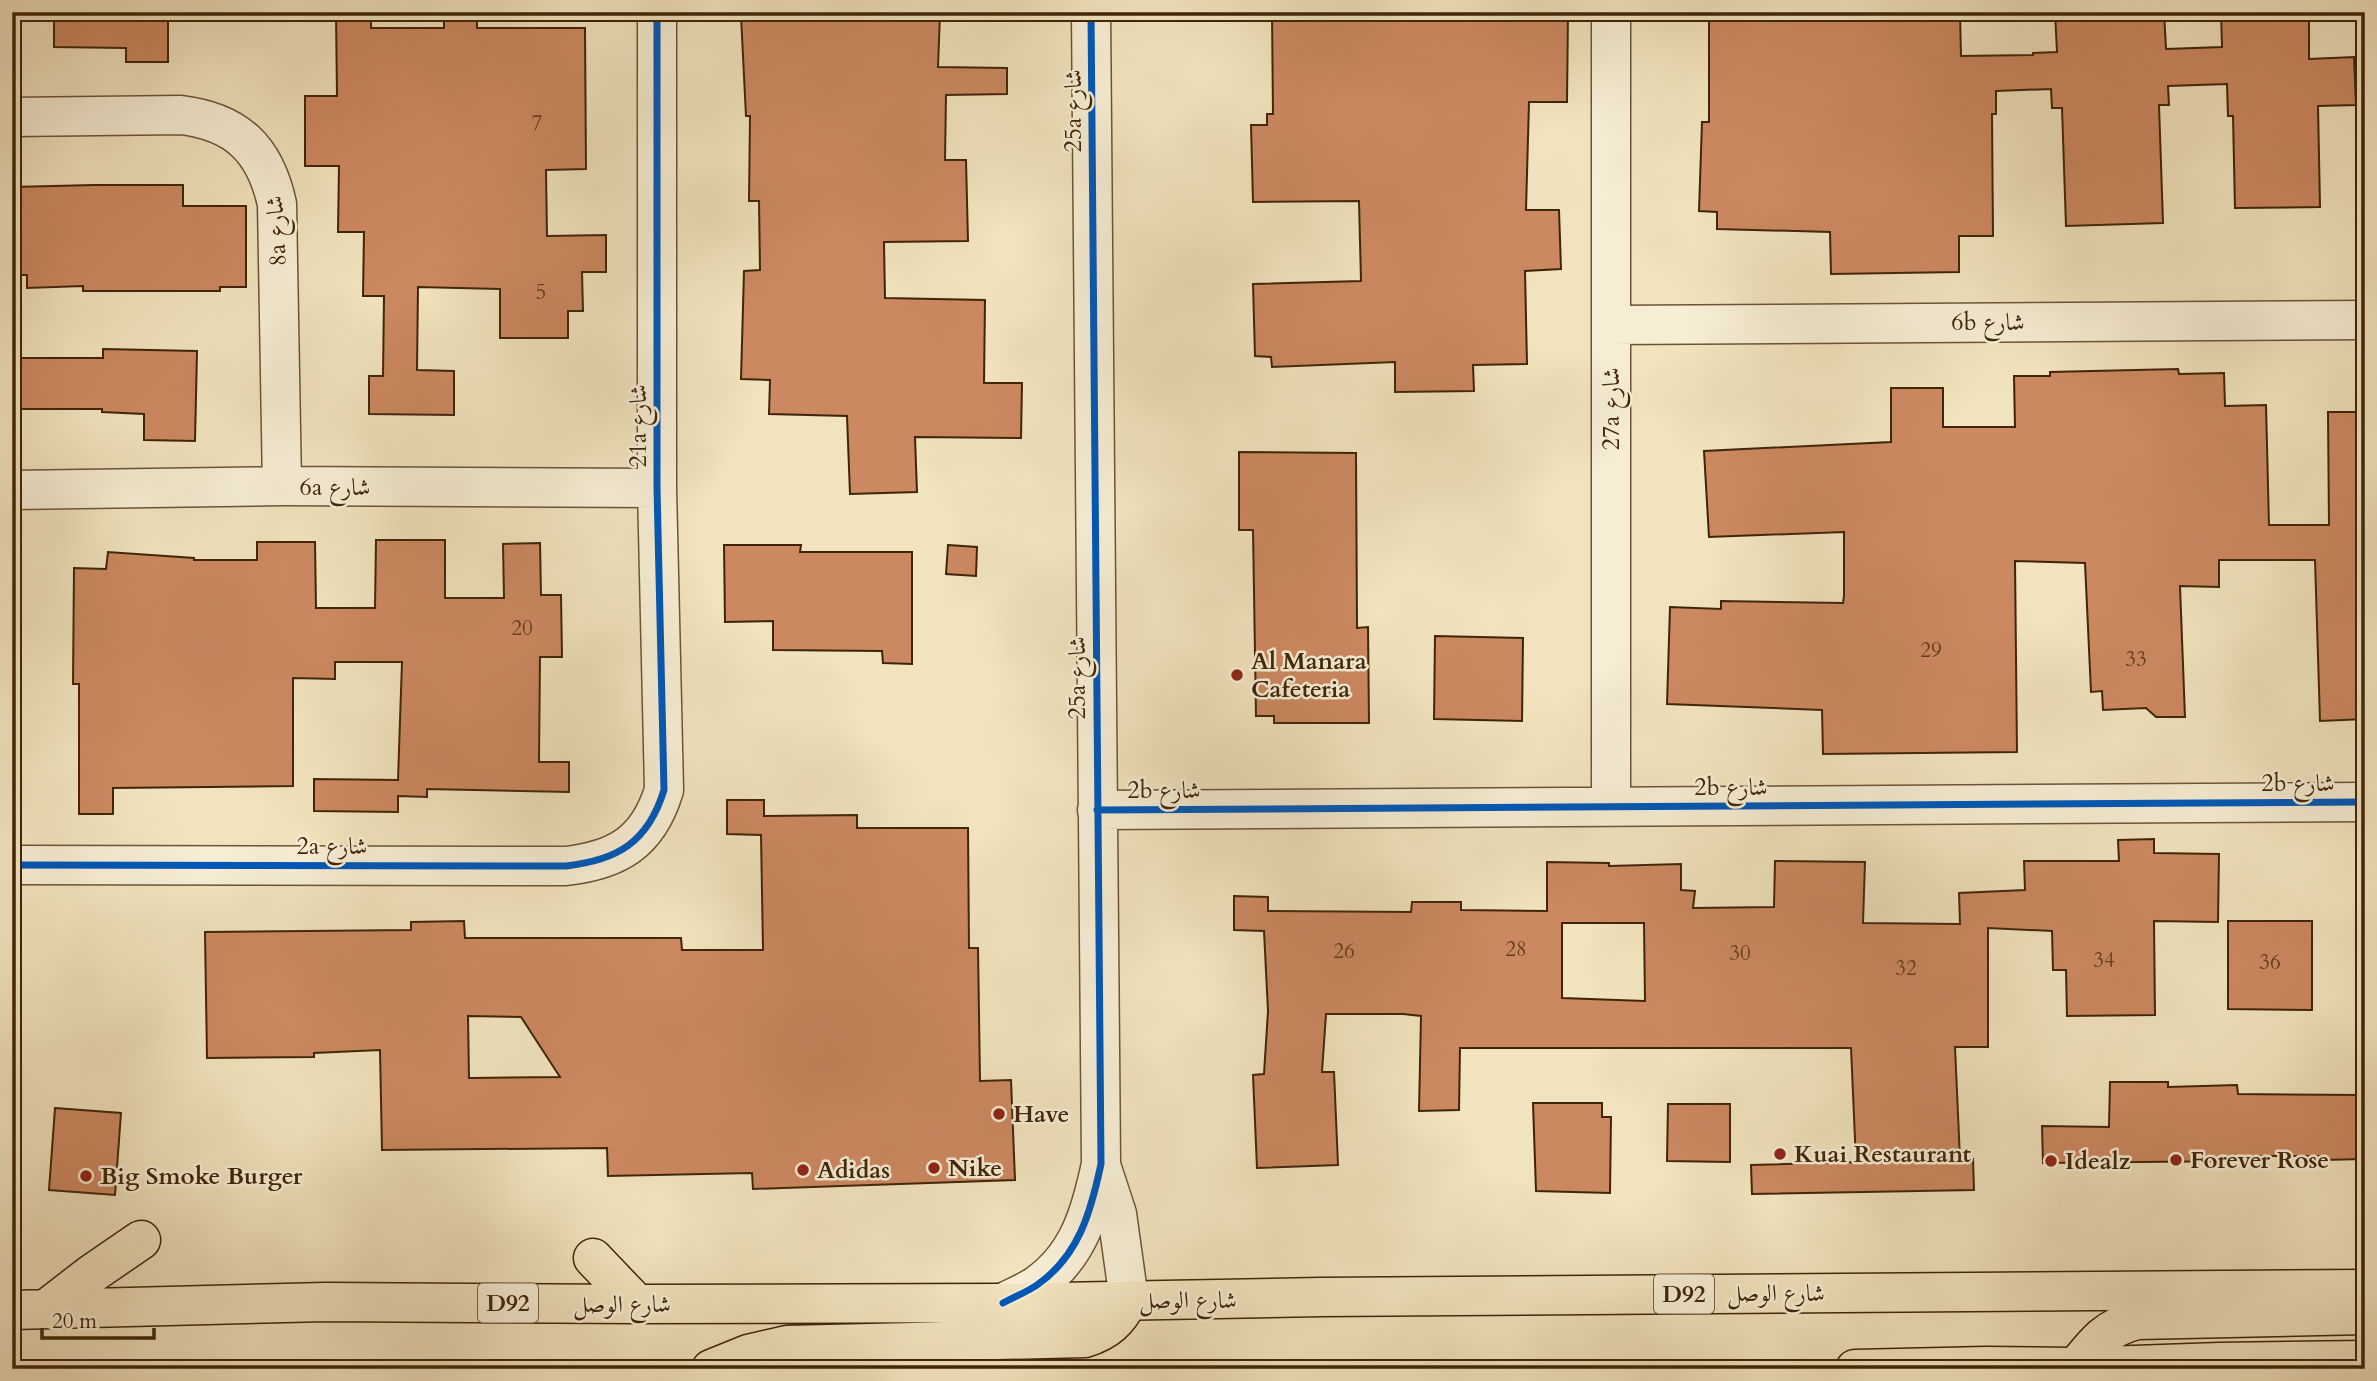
<svg xmlns="http://www.w3.org/2000/svg" width="2377" height="1381" font-family="Cardo,Amiri,serif">
<style>
.building{fill:#cc8861;stroke:#3f2508;stroke-width:2;fill-rule:evenodd}
.lines{fill:none;stroke-linecap:round;stroke-linejoin:round}
.minor-casing{stroke:#6c5435;stroke-width:41}
.major-casing{stroke:#3f2508;stroke-width:41}
.minor{stroke:#f6edd4;stroke-width:38}
.major{stroke:#f1e3bd;stroke-width:38}
.cycleway-casing{stroke:#f6edd4;stroke-width:11}
.cycleway{stroke:#0057b8;stroke-width:7}
.poi-dot{fill:#8f2418;stroke:#f6edd4;stroke-width:2.5}
.labels{text-anchor:middle;stroke-width:5;stroke-linejoin:round;paint-order:stroke}
.number-label{font-size:21px;fill:#623e1e}
.shield{fill:#f6edd4;stroke:#766145;stroke-width:2}
.shield-label{font-size:23px;font-weight:bold;fill:#3f2508}
.street-label{font-size:24px;fill:#3f2508;stroke:#f6edd4}
.poi-label{font-size:24px;font-weight:bold;fill:#3f2508;stroke:#f6edd4;text-anchor:start}
</style>
<rect width="100%" height="100%" fill="#f1e3bd"/>
<filter id="stains"><feTurbulence type="fractalNoise" baseFrequency=".00286" numOctaves="4"/><feColorMatrix values="0 0 0 0 .2 0 0 0 0 .09 0 0 0 0 .02 0 0 0 .5 -.17"/></filter>
<radialGradient id="worn" r=".72"><stop offset=".6" stop-color="#630" stop-opacity="0"/><stop offset="1" stop-color="#630" stop-opacity=".3"/></radialGradient>
<!-- building -->
<path class="building" d="M54 12H168V62H126V48L54 47Z
M336 12H371V28H444V12H477V28H585L586 169 546 170 547 236 606 235V272H582L583 311H568V338H500V289L418 287 417 370 454 371V415L369 414V376H383L384 296H363L364 232H338L339 166H305V96H337Z
M819 12 940 14 938 67 1007 68V94L946 95 945 160H966L968 241 884 242 885 298 985 300 984 383H1022L1021 438 915 437 917 492 850 494 847 416 769 414 770 380 741 379 744 271 760 270 759 201H749L750 116H746L741 16Z
M1272 12H1568L1567 102H1529L1526 210H1559L1561 269 1525 271 1527 364 1473 365 1474 391 1395 392V362L1272 367 1271 357 1255 356 1253 284 1361 281 1359 201 1253 202 1251 125H1267V114H1273Z
M1709 12H1960L1961 56 2033 55V53L2057 52 2055 12H2164L2166 49 2222 47 2221 12H2309V59L2354 57 2356 105 2318 106 2320 207 2235 208 2233 116H2228L2227 84 2168 86 2169 105H2159L2163 223 2066 226 2062 108H2052L2051 89 1996 91V114H1992L1993 236H1959V272L1831 274 1830 232 1717 229V212L1699 211 1702 122H1709Z
M94 185H183V206H246V287H220V291H83V286L27 288V275H12V187Z
M103 349 197 351 195 441 144 440V414L102 412V409H12V358H103Z
M2178 369 2179 374 2224 373 2225 406 2266 405 2269 525H2329L2328 412H2364L2365 719 2320 721 2315 560H2219V587L2180 586 2185 717H2156L2146 708 2103 710 2102 691 2091 692 2085 563 2015 561 2017 752 1823 754 1822 710 1667 704 1670 607 1721 609V601L1843 603 1844 596V532L1709 537 1704 451 1891 442V388H1943V427H2015L2014 376H2050V372Z
M1239 452 1356 453 1357 628 1368 627 1369 723H1274V716H1256L1253 530H1239Z
M376 540H445V598H504L503 544 540 543 541 595H561L562 657H540L539 762H569V792L427 789V797L398 796V812L314 811V779L398 780 402 662H335V679L293 678V786L113 788V814H79V684H73L74 568 106 569 108 552 194 558V560H257V542H315L316 608H375Z
M724 545H801L800 552H912V664L883 663 882 651 773 650V621L725 622Z
M948 545 977 547 976 576 946 574Z
M1435 636 1523 638 1522 721 1434 719Z
M727 800H764V816L857 815V828H968L969 948H978L980 1081 1011 1080 1015 1180 753 1189 752 1173 608 1176 607 1148 382 1150 380 1050 314 1053V1057L207 1058 205 932 411 930V922L464 921 465 938H681L682 950H763L761 835 727 834ZM468 1016 521 1017 560 1077 469 1078Z
M2154 839V853L2219 854 2218 922 2154 921 2155 1015 2067 1016 2066 970H2053L2052 931 1988 928V1047H1955L1960 1159H1973L1974 1190 1752 1194 1751 1165 1856 1162 1851 1048H1460L1459 1110 1419 1111 1421 1016 1403 1014H1326L1322 1072H1334L1338 1165 1257 1168 1253 1075 1264 1074 1268 1011 1264 931 1234 930V896L1268 897V911L1411 912 1412 902H1461V910L1547 911V862L1609 863V866L1681 864V890L1695 891 1693 908 1774 907 1775 861 1865 862 1863 923 1960 924 1959 893 2025 890 2024 861H2119L2118 840ZM1562 923H1644L1645 1001 1562 998Z
M2228 921H2312V1010L2228 1009Z
M2110 1082H2168V1087L2237 1085 2238 1094 2360 1095 2362 1159 2323 1160V1156H2239V1161L2043 1163 2042 1126 2109 1127Z
M1533 1103H1602V1117H1611L1610 1193 1536 1191Z
M1668 1104H1730V1162L1667 1161Z
M55 1108 121 1113 115 1195 49 1190Z"/>
<g class="lines">
<!-- minor casing -->
<g class="minor-casing">
<path id="minor" d="M1611 12V806
M12 117 181 115C237 122 265 149 277 204L282 486
M1611 325 2365 320
M12 490 282 486 657 488
M1097 810 2365 802
M12 865 566 866C618 860 648 842 664 790L657 488V12
M1101 1165 1117 1214 1129 1300
M1003 1303C1014 1297 1027 1292 1037 1285 1079 1256 1091 1211 1101 1164L1091 12"/>
</g>
<!-- major casing -->
<g class="major-casing">
<path id="major" d="M593 1258 637 1304
M46 1309 90 1275 141 1240
M12 1310 325 1302 637 1304 1003 1303 1321 1297 2365 1289
M2076 1367C2096 1342 2106 1328 2137 1320L2365 1315
M711 1369 748 1354 787 1345 1085 1338C1107 1331 1118 1321 1129 1300
M1855 1369 1986 1366 2076 1367 2220 1362 2365 1360"/>
</g>
<!-- minor -->
<use href="#minor" class="minor"/>
<!-- major -->
<use href="#major" class="major"/>
<!-- cycleway casing -->
<g class="cycleway-casing">
<path id="cycleway" d="M1097 810 2365 802
M12 865 566 866C618 860 648 842 664 790L657 488V12
M1003 1303C1014 1297 1027 1292 1037 1285 1079 1256 1091 1211 1101 1164L1091 12"/>
</g>
<!-- cycleway -->
<use href="#cycleway" class="cycleway"/>
</g>
<!-- markers -->
<g class="poi-dot">
<circle cx="1237" cy="675" r="7"/>
<circle cx="999" cy="1114" r="7"/>
<circle cx="1780" cy="1154" r="7"/>
<circle cx="2176" cy="1160" r="7"/>
<circle cx="2051" cy="1161" r="7"/>
<circle cx="934" cy="1168" r="7"/>
<circle cx="803" cy="1170" r="7"/>
<circle cx="86" cy="1176" r="7"/>
</g>
<g class="labels">
<!-- number labels -->
<g class="number-label">
<text x="537" y="130">7</text>
<text x="541" y="299">5</text>
<text x="522" y="635">20</text>
<text x="1931" y="657">29</text>
<text x="2136" y="666">33</text>
<text x="1516" y="956">28</text>
<text x="1344" y="958">26</text>
<text x="1740" y="960">30</text>
<text x="2104" y="967">34</text>
<text x="2270" y="969">36</text>
<text x="1906" y="975">32</text>
</g>
<!-- shield labels -->
<g class="shield">
<rect x="1654" y="1274.5" width="60" height="39" rx="5"/>
<rect x="478" y="1283.5" width="60" height="39" rx="5"/>
</g>
<g class="shield-label">
<text x="1684" y="1302">D92</text>
<text x="508" y="1311">D92</text>
</g>
<!-- street labels -->
<g class="street-label">
<text transform="translate(1073 111) rotate(-90)" y="8">25a شارع</text>
<text transform="translate(276 231) rotate(-93)" y="8">8a شارع</text>
<text x="1988" y="330">6b شارع</text>
<text transform="translate(1611 409) rotate(-90)" y="8">27a شارع</text>
<text transform="translate(638 426) rotate(-90)" y="8">21a شارع</text>
<text x="335" y="495">6a شارع</text>
<text transform="translate(1077 678) rotate(-90)" y="8">25a شارع</text>
<text x="2298" y="791">2b شارع</text>
<text x="1731" y="795">2b شارع</text>
<text x="1164" y="798">2b شارع</text>
<text x="332" y="854">2a شارع</text>
<text x="1776" y="1301">شارع الوصل</text>
<text x="1188" y="1308">شارع الوصل</text>
<text x="622" y="1312">شارع الوصل</text>
</g>
<!-- poi labels -->
<g class="poi-label">
<text x="1251" y="669">Al Manara<tspan x="1251" dy="28">Cafeteria</tspan></text>
<text x="1013" y="1122">Have</text>
<text x="1794" y="1162">Kuai Restaurant</text>
<text x="2190" y="1168">Forever Rose</text>
<text x="2065" y="1169">Idealz</text>
<text x="948" y="1176">Nike</text>
<text x="817" y="1178">Adidas</text>
<text x="100" y="1184">Big Smoke Burger</text>
</g>
</g>
<!-- margin -->
<rect width="2377" height="1381" fill="none" stroke="#f1e3bd" stroke-width="42"/>
<rect x="14" y="14" width="2349" height="1353" fill="none" stroke="#3f2508" stroke-width="3.5"/>
<rect x="21" y="21" width="2335" height="1339" fill="none" stroke="#3f2508" stroke-width="2"/>
<!-- scale -->
<path d="M42 1328v10h112v-10" fill="none" stroke="#3f2508" stroke-width="3.5"/>
<text x="52" y="1328" font-size="21" fill="#3f2508" stroke="#f6edd4" stroke-width="5" paint-order="stroke">20 m</text>
<rect width="100%" height="100%" filter="url(#stains)"/>
<rect width="100%" height="100%" fill="url(#worn)"/>
</svg>
